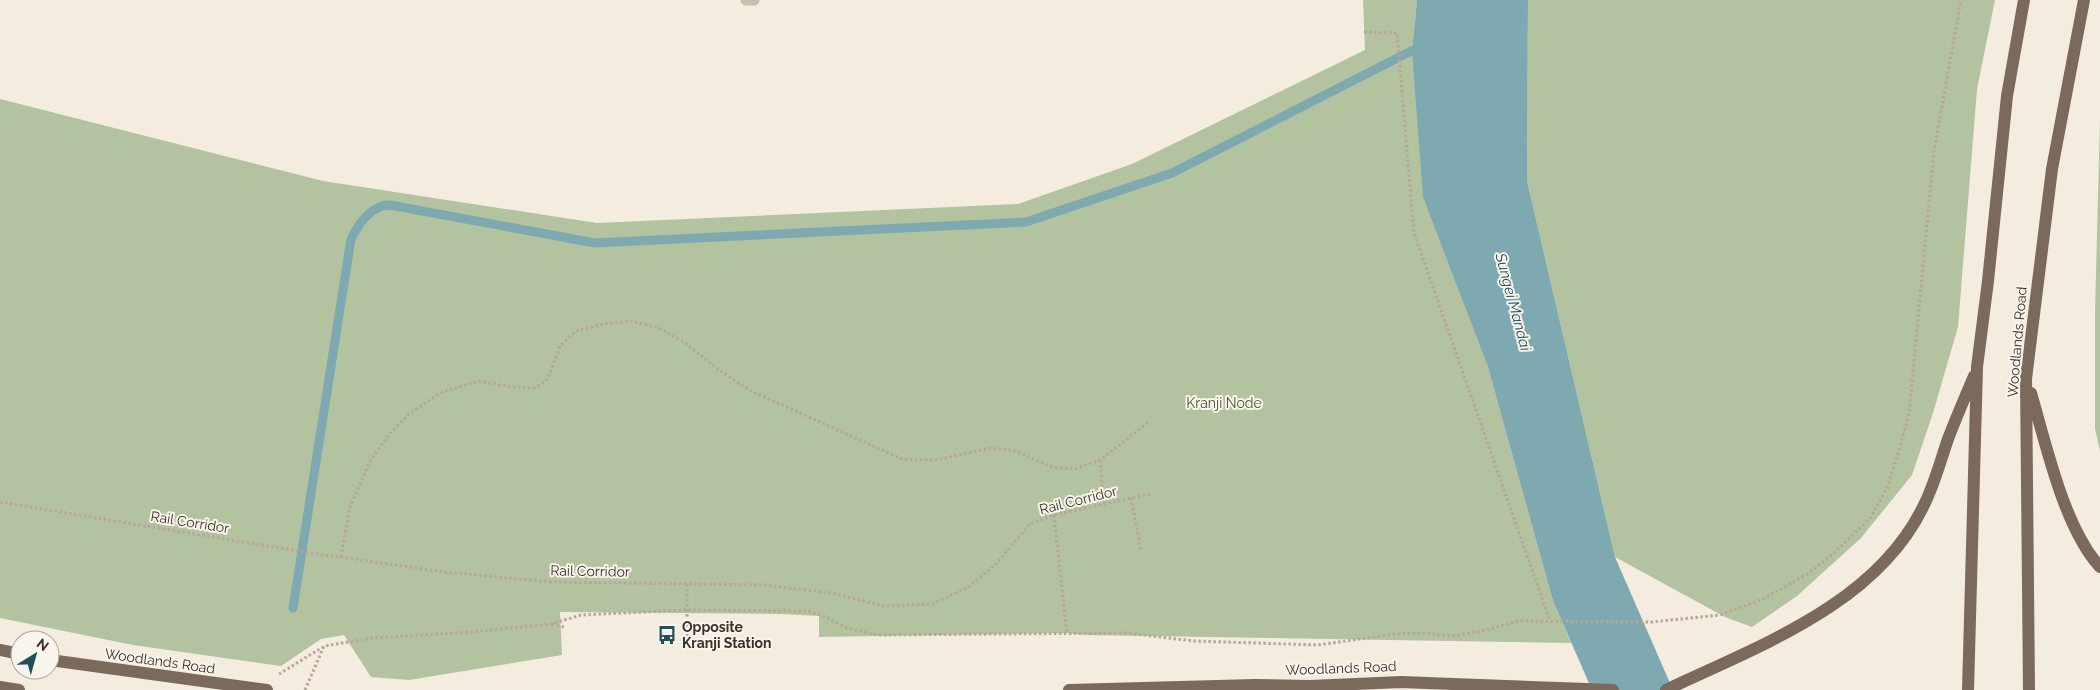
<svg xmlns="http://www.w3.org/2000/svg" width="2100" height="690" font-family="Raleway,sans-serif">
<style>
.green{fill:#b3c29f}
.water{fill:#7ea9b0}
.lines{fill:none;stroke-linecap:round;stroke-linejoin:round}
.stream{stroke:#7ea9b0;stroke-width:9}
.path{stroke:#b7a795;stroke-width:3;stroke-dasharray:2.5 2.5;stroke-linecap:butt}
.service{stroke:#cbbdab;stroke-width:11}
.primary{stroke:#7b695b;stroke-width:12}
.labels{text-anchor:middle;stroke-width:4;stroke-linejoin:round;paint-order:stroke}
.street-label{font-size:14px;fill:#39302a;stroke:#faf5ec}
.park-label{font-size:14px;fill:#44572e;stroke:#faf5ec}
.poi-label{font-size:14px;font-weight:bold;fill:#39302a;stroke:#faf5ec;text-anchor:start}
.water-label{font-size:15px;font-style:italic;fill:#20505a;stroke:#faf5ec}
</style>
<rect width="100%" height="100%" fill="#f3ecdf"/>
<!-- green -->
<path class="green" d="M1363 0H1417L1412 51 1487 364 1553 601 1571 643 1086 635 1067 633 819 637V616L780 614 560 612 562 655 409 680 371 677 344 635 321 639 281 666 133 645 0 618V99L323 181 597 223 1018 204 1132 164 1365 50Z
M1528 0H1995L1977 89 1958 327 1933 413 1912 475 1861 538 1797 596 1752 627 1725 617 1615 557 1527 181Z
M2100 119V451L2095 429V313Z"/>
<!-- water -->
<path class="water" d="M1417 0H1528L1527 181 1615 557 1673 690H1592L1553 601 1487 364 1423 197 1412 51Z"/>
<g class="lines">
<!-- stream -->
<path class="stream" d="M293 608 351 239C359 223 371 205 390 205L595 243 1026 222 1172 173 1421 46"/>
<!-- path -->
<path class="path" d="M1364 32 1397 33 1414 233 1550 621
M1100 460 1104 504
M1131 498 1141 550
M0 502 310 553 445 572 550 582 766 585 831 593 884 606 932 604 967 588 995 565 1030 524 1054 515 1150 494
M1054 515 1067 633
M341 557 350 507 370 461 387 437 409 414 442 392 479 381 512 387 535 388 548 379 560 346 576 331 604 324 631 321 659 328 684 342 719 370 749 390 902 459 935 460 991 448 1016 451 1052 467 1075 469 1100 460 1150 421
M687 584V636
M552 624 564 627
M32 635 46 638
M279 674 323 647
M305 690 324 646 373 638 471 632 551 624 581 615 687 610 808 611 824 616 847 628 877 635 1126 633 1194 641 1318 645 1394 634 1422 633 1454 636 1486 630 1518 621 1652 622 1720 615 1763 599 1809 573 1835 552 1871 517 1887 488 1899 451 1909 413 1934 151 1961 0"/>
<!-- service -->
<path class="service" d="M746 0H754"/>
<!-- primary -->
<path class="primary" d="M2031 393C2046 444 2064 528 2100 567
M0 650 20 654
M50 660 267 690
M0 687 19 690
M1069 690 1255 685 1310 686 1401 682 1613 690
M1666 690C1758 646 1875 605 1923 507 1934 486 1940 462 1948 439 1956 418 1965 397 1974 376
M1968 690 1977 367 1988 281 2007 96 2024 0
M2029 690 2026 379 2052 169 2084 0"/>
</g>
<!-- icons -->
<defs>
<g id="bus-bare" transform="scale(1.5)"><path d="M-5-6H5V4H4V6H2V4H-2V6H-4V4H-5ZM-3.5-4V0h7V-4ZM-3.5 1.2v1.5H-2V1.2ZM2 1.2v1.5H3.5V1.2Z" fill="#20505a" stroke="#faf5ec" stroke-width="2.5" paint-order="stroke"/></g>
</defs>
<g fill-rule="evenodd">
<use href="#bus-bare" x="667" y="635"/>
</g>
<g class="labels">
<!-- street labels -->
<g class="street-label">
<text transform="translate(2017 342) rotate(-85)" y="5">Woodlands Road</text>
<text transform="translate(1078 500) rotate(-14)" y="5">Rail Corridor</text>
<text transform="translate(190 522) rotate(9)" y="5">Rail Corridor</text>
<text transform="translate(590 571) rotate(1)" y="5">Rail Corridor</text>
<text transform="translate(160 661) rotate(8)" y="5">Woodlands Road</text>
<text transform="translate(1341 668) rotate(-2)" y="5">Woodlands Road</text>
</g>
<!-- park labels -->
<g class="park-label">
<text x="1224" y="408">Kranji Node</text>
</g>
<!-- poi labels -->
<g class="poi-label">
<text x="682" y="632">Opposite<tspan x="682" dy="16">Kranji Station</tspan></text>
</g>
<!-- water labels -->
<g class="water-label">
<text transform="translate(1513 302) rotate(75)" y="5">Sungei Mandai</text>
</g>
</g>
<!-- north arrow -->
<g transform="translate(35 655) rotate(37)"><circle r="24" fill="#faf5ec" stroke="#ada69e"/>
<path d="M0-4L9 19L0 12L-9 19Z" fill="#20505a"/>
<text y="-8" font-size="14" font-weight="bold" text-anchor="middle" fill="#39302a">N</text>
</g>
</svg>
